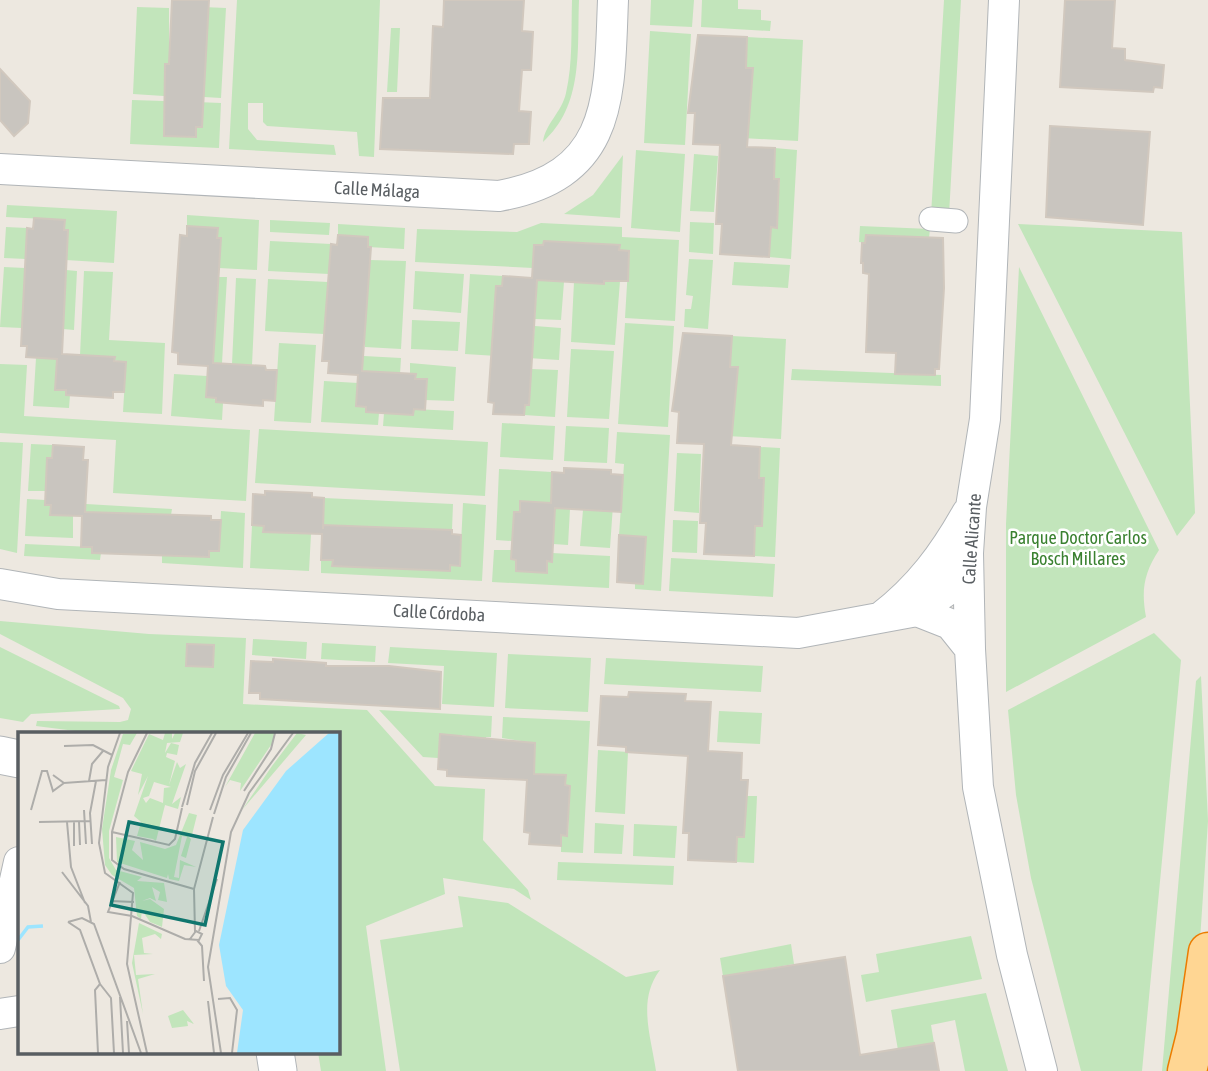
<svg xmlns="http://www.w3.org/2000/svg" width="1208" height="1071" font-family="'Asap Condensed',sans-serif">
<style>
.green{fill:#c2e5bb}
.building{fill:#c9c5bf;stroke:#d1c8be;stroke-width:2}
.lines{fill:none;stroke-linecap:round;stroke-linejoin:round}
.pedestrian-casing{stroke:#b1b5b8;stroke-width:25}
.minor-casing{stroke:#b1b5b8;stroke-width:32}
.tertiary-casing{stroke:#b1b5b8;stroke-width:39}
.trunk-casing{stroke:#ec7c00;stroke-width:41}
.pedestrian{stroke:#fff;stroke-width:23}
.minor{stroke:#fff;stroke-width:30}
.tertiary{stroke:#fff;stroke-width:37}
.trunk{stroke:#ffd693;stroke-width:38}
.labels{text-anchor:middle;stroke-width:5;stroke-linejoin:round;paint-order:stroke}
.street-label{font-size:18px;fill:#595e62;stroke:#fff}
.park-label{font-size:18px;fill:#3a8130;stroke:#fff}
.inset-river{fill:none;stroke:#9de5ff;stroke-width:3.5}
.inset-road{fill:none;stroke:#aeadaa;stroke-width:2}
.view{fill:#0f766e;fill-opacity:0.15;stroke:#0f766e;stroke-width:3.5}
.inset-edge{fill:none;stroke:#595e62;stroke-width:3.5}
</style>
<rect width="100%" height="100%" fill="#ede8e0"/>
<!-- green -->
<path class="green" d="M237 0H380L374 157 359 156 357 132 267 126 263 122V103H248V129L257 140 334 145 336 155 229 149Z
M572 0H579C577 50 584 105 543 142 545 124 562 112 566 93 573 63 571 30 572 0Z
M651 0H694L692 27 650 25Z
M702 0H738V9L761 10V20L771 21 770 31 701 27Z
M944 0H961L949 215H931Z
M137 7 169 8V64H165L164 96 133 94Z
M203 7 226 8 221 98 204 97Z
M391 28H400L397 92H387Z
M650 31 691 34 685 145 644 143Z
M747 37 803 40 798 141 742 138 744 116H749L746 79H752L753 69 746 68Z
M132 100 164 101V113L195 137 196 127H202L203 116 197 102 221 103 219 148 130 144Z
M775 148 797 150 791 259 769 257 771 227H777L778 217 773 216 774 190H779L780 179H774Z
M636 150 685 154 680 232 631 228Z
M694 154 718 156 714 212 690 211Z
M623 155 620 218 564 214 593 195Z
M7 205 117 211 114 263 66 260 64 220 6 217Z
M187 215 259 220 257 270 219 268 221 238H217L218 228 187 226Z
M270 220 330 223 329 235 270 232Z
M690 222 714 223 713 254 689 252Z
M541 223 622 227V237L679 240 675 321 625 318 629 251 619 250V245L593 249V243L569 242 568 248 556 247V241H544L543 245H534L533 268 415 262 417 229 517 232Z
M338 224 405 228 404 249 368 247V237L338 235Z
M1018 224 1182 232 1195 513 1177 536Z
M860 226 930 229 929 238 866 235 865 243 859 242Z
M6 227 27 228 26 259 4 258Z
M270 241 331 244 329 274 268 271Z
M689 259 713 260 708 329 684 327 685 309H691L693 296 686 295Z
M370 260 406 261 401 349 365 347 363 293H368Z
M734 262 790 265 788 288 732 285Z
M4 267 25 268 22 328 0 327Z
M1019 267 1159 550C1144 573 1141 590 1146 617L1006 692V524Z
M66 270 77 271 74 330 63 329Z
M84 271 113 272 109 340 165 343 162 414 123 412 126 362 80 355Z
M415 271 464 274 461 313 413 309Z
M470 274 503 276 502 286H496L493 332 497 356 465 354Z
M219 277H227L222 363H219L218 367 209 366 213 284 218 285Z
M236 278 256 279 252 365 232 364Z
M532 278 564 282 561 320 535 319 537 288Z
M268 279 328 282 324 334 265 331Z
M604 280 620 281 615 345 571 342 574 282 604 283Z
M412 320 460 322 458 351 411 349Z
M625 323 674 326 668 427 618 424Z
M535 326 561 328 559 360 528 358 529 334 534 335Z
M732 336 786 339 781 439 727 436 728 415H734L738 367H730Z
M279 343 316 345 311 423 274 421Z
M571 349 614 351 609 419 567 417Z
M364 356 401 358 400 374 358 375Z
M36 358 57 359 56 390H66V395H70L69 408 33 406Z
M410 363 456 367 454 401 425 400 427 379H415V375L410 374Z
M0 364 27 365 24 416 250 430 246 501 113 493 116 440 0 433Z
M531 369 558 370 555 417 524 415 525 405H529Z
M792 369 941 375V386L791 380Z
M174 374 207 376 216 403H223L222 420 171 416Z
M324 381 358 383 366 412 379 413 378 425 321 422Z
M414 409 454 411 453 430 383 426 384 413 412 415Z
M502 423 555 426 553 460 500 457Z
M566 426 609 428 607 463 564 461Z
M259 429 488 442 485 496 255 483Z
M617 432 670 435 661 591 635 589V584H643L646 538 619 535 624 464 615 463Z
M0 442 23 443 17 553 0 549Z
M31 444 53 445 46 491H28Z
M760 447 780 448 775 557 754 556 755 526H762L764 478H759Z
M677 453 701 454 699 513 674 511Z
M499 469 552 472 551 502 562 503 563 509H570L568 545 553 544 555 515 550 503 520 501V512L514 513 512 541 496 540Z
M324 498 453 504 452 530 323 529Z
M27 499 45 500 46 505H51V515L73 516V538L25 536Z
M463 503 486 505 482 581 321 573V560H333V566L450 571V565H460Z
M86 504 172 509 171 515 164 514V519L94 512 93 517 82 516V506Z
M613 505 610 548 580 546 583 510Z
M221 511 245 513 243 568 162 563V555L209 557V551H219Z
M673 520 698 521 697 553 672 552Z
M252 525 264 526V532L311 534 309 571 250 568Z
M25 544 92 547V553H101L100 560 24 556Z
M494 550H512L517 560V571L547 573V561H552V553L610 556 609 588 492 582Z
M671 558 775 564 773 597 669 591Z
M0 621 149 634 246 638 243 704 367 710 435 786 485 789 483 840 528 890 531 900 514 889 443 878 445 894 366 926 386 1071H321L318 1052H338V733H91L36 726 37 721 120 722 128 720 131 709 123 698 0 634Z
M1154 633 1181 660 1142 1071H1081L1031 878 1016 795 1008 710Z
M253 639 307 642 306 659 252 655Z
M322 643 376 646 375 662 321 659Z
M0 647 119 706 120 709 31 714 23 722 0 718Z
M390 647 497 653 494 707 442 704 444 666 388 663Z
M508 654 591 658 588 712 505 708Z
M606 658 763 666 761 692 604 684Z
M1201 676 1208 821 1200 940 1178 1071H1162L1196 681Z
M379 710 492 716 491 737H486V740L462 735 461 739 440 737 438 758 423 757Z
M719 711 762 713 760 744 717 742Z
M503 717 590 721 583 853 561 852V835H568L570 787 565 785V775L534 774 535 743 502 738Z
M598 750 628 752 625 814 595 812Z
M741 796H757L754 863 736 862 737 837H744L745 821H740Z
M595 823 624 825 622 854 594 853Z
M634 824 677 826 675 858 633 856Z
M558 862 674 866 673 885 557 880Z
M458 896 508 903 626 977 660 970C637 1000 651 1036 656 1071H400L380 940 463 927Z
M971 936 982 979 866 1002 861 975 879 972 876 954Z
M791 944 794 964 723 976 720 958Z
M986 993 1008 1071H965L955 1020 931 1025 934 1043 898 1050 891 1010Z"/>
<!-- building -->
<path class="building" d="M172 0H209L202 127H196V137L164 136 165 64H169Z
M444 0H524L522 31 533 32 531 70H522L519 111 531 112 529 144H514L513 154 380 149 383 98H430L433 26 443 27Z
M1065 0H1115L1112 48 1125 49V60L1164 65 1162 88 1154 87 1153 92 1060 87Z
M698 35 747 37 746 68H753L747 147 775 148 774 179H779L777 228 771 227 769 257 720 254 722 224H716L720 145 693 144 695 113H688Z
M0 69 30 101 28 123 14 136 0 120Z
M1050 126 1150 132 1143 225 1046 217Z
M34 218 65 220 64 230H68L62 354 115 357 114 361 126 362 124 392H113V398L66 395V390H55L57 359 26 357 27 346H21L27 228 33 229Z
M187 226 218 228 217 238H221L213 363 265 366 266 370H277L275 401 263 400V406L216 402V398L206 397 208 366 178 364V353L172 352 180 235 187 236Z
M338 235 368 237V247H371L362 371 416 374 415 379H427L425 410 414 409 413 415 366 412V407L356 406 358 375 328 373 329 361H322L331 244 337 245Z
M866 235 943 238 944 288 939 369H935V375L895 374 896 353 866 352 869 274 863 273V263H861L862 243H865Z
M544 241 620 245 619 250 629 251 628 281H604V284L537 280 529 405H525L524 415 493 414 494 403 488 402 496 286H502L503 276 532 278 534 245H543Z
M683 333 732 336 730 367H738L731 445 760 447 759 478H764L762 526H755L754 556 704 554 706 523H700L704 444 677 443 679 412 672 411Z
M53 445 84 447 83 460H88L85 512 211 516V520H221L219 551H209V557L92 553V547H81L82 516 50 515 51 505H45L47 458H52Z
M564 468 611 470V474L623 475 621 512 555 508 552 562 547 561V573L516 571V560L511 559 514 512H520V501L551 503 552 472 564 473Z
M265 491 312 493V497L324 498 323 529V525L452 530V534L461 535 460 566 450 565V571L332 566 333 560H321L322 534 263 532 264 526 252 525 253 494 265 495Z
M619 535 646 537 643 584 617 582Z
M187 644 214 645 213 667 186 666Z
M273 659 326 663V666H389L441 672 440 709 260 699V693H249L251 661 273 662Z
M629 692 686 694 685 701 711 702 708 751 742 753 741 780H748L744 837H737L736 862 688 860 689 833H683L688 756 626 752V747L598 745 601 696 628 697Z
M440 734 535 743 534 774 566 775 565 785 570 786 567 836 561 835V846L529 844 530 833 524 832 527 780 447 776V770L438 769Z
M845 957 860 1055 934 1043 939 1071H738L723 976Z"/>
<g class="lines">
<!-- pedestrian casing -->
<g class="pedestrian-casing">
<path id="pedestrian" d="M931 219 956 221"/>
</g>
<!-- minor casing -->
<g class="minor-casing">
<path id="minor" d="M1004 0 985 419 971 507 968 553 970 649 978 787 1012 955 1042 1071
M0 169 499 196C615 175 609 95 613 0
M0 584 58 594 798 633 917 611 950 624 970 649
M917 611 955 585 966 557
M881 617C919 588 944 554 967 513
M0 948 19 862
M0 1014 19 1011"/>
</g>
<!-- tertiary casing -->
<g class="tertiary-casing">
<path id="tertiary" d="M0 755 19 759
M275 1052 278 1071"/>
</g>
<!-- trunk casing -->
<g class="trunk-casing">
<path id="trunk" d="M1187 1071 1196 1035 1208 952"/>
</g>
<!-- pedestrian -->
<use href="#pedestrian" class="pedestrian"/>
<!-- minor -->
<use href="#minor" class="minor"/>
<!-- tertiary -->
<use href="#tertiary" class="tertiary"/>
<!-- trunk -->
<use href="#trunk" class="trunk"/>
</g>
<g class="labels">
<!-- street labels -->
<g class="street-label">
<text transform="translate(377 190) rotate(3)" y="6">Calle Málaga</text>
<text transform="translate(972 539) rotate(-86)" y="6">Calle Alicante</text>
<text transform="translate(439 613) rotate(3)" y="6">Calle Córdoba</text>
</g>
<!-- park labels -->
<g class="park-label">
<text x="1078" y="544">Parque Doctor Carlos<tspan x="1078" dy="21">Bosch Millares</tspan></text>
</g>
</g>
<!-- overview -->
<g transform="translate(18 732)">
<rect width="322" height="322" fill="#ede8e0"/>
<path d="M119 1 112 13 105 12 96 45 105 48 91 99V126L98 138 124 145 119 149 146 151 149 170 140 168 142 160 134 155 138 169 132 166 124 169 132 167 146 177 144 195 154 199 132 190 124 178 123 187 119 184 116 156 94 143 87 133 84 97 93 38 105 2ZM147 1H154V7L157 1H165L162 10 149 11 147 21 153 11 161 13 159 23 149 21 148 25 157 29 151 53 159 30 162 36 168 32 154 72 163 65 160 77 147 73 138 109 129 103 135 107 119 104 123 90 116 84 130 44 120 63 124 42 113 39 131 2 145 8ZM136 50 153 55 146 56 145 71 132 66 128 71 125 66 131 64ZM237 1H256L255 10 222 59 223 51 212 48 207 55ZM279 1 288 3 224 78 254 34ZM171 81 179 83 174 103 168 102 173 107 168 126 163 124 169 105 164 104 156 145 161 146 162 128 178 135 166 133 161 149 151 147 150 142 149 146 99 130 98 105 117 109 114 118 125 128 122 110 147 117 158 113ZM121 191 144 202 143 207 137 202 124 206 126 221 135 222 116 223 118 243 137 242 120 247 125 282 114 231ZM165 278 176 292 169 289 170 294 154 296 150 284Z" fill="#c2e5bb" fill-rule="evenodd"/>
<path d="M311 1H322V321H219L225 278 208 254 201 213 225 98 268 39Z" fill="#9de5ff"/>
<path class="inset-river" d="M0 208 10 195 25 194"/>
<path class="inset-road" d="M102 1 90 35 81 111 87 141 115 161 109 232 129 321M129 1 110 40 94 100V128L106 137 176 157M46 14 75 13 94 23M35 43 46 51 88 48M71 49 74 32 85 19M226 59 253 17 257 1M169 73 177 39 198 1M164 75 177 31 194 1M13 78 24 39H29L35 59 46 51M66 78 68 112M192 78 205 43 230 1M196 82 208 45 233 1M61 89 62 113M21 90 72 89M49 90 53 135 67 171M56 90V114M94 100 151 113 157 107 164 76M74 112 72 81 78 49M44 140 70 174 73 190M102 150 90 180 114 184 167 207 181 208 184 202 178 199 172 207M93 169 116 170M50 190 64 186 76 192 123 321M50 190 62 198 82 252 77 258 80 321M181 199 199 147M177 200 176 157 195 85M179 208 184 214 186 249M82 252 93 266 96 321M102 265 105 321M200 267 212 266 219 278 214 321M190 269 196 321M109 289 111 321M203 321 190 235 213 100 231 61 275 1"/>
<path class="view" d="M111 90 205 110 187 193 93 173Z"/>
<rect width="322" height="322" class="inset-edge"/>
</g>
</svg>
